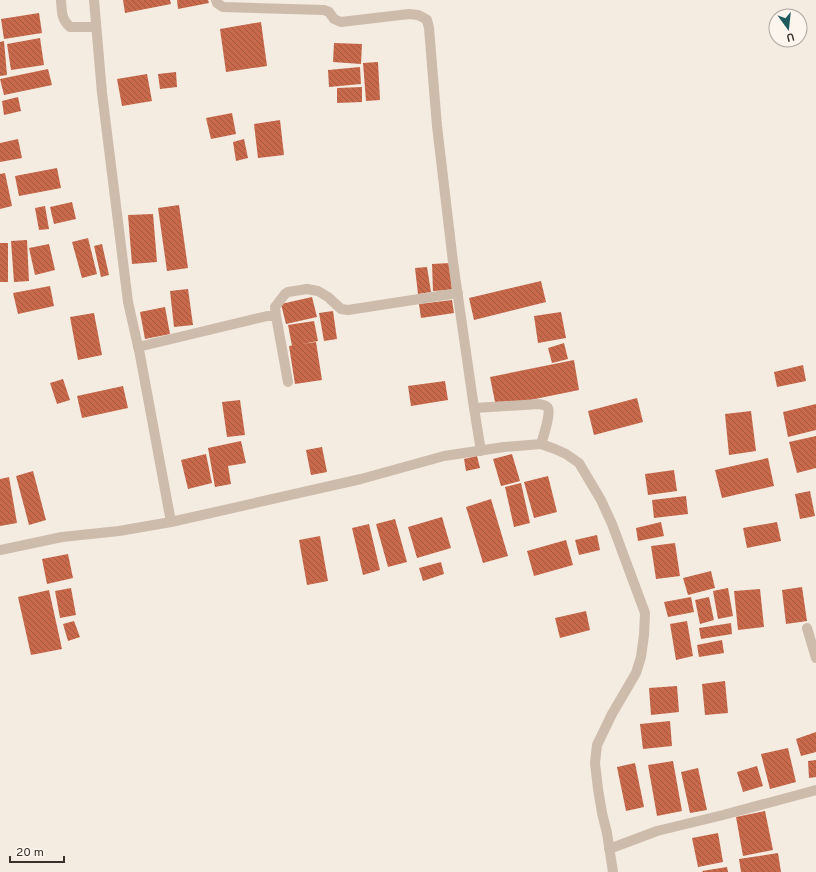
<svg xmlns="http://www.w3.org/2000/svg" width="816" height="872" font-family="Overpass,sans-serif">
<style>
.building{fill:url(#building-back-hatch)}
.lines{fill:none;stroke-linecap:round;stroke-linejoin:round}
.minor{stroke:#cdbbac;stroke-width:10}
</style>
<defs>
<pattern id="building-back-hatch" width="6" height="6" patternUnits="userSpaceOnUse"><rect width="6" height="6" fill="#c8694b"/><path d="M-1 5l2 2M0 0l6 6M5-1l2 2" fill="none" stroke="#a4573f"/></pattern>
</defs>
<rect width="100%" height="100%" fill="#f4ebe1"/>
<!-- building -->
<path class="building" d="M123 0H170L171 4 125 13Z
M177 0H208L209 3 178 9Z
M39 13 42 33 4 39 1 19Z
M261 22 267 66 226 72 220 29Z
M40 38 44 65 11 70 7 44Z
M4 41 7 75 0 76V42Z
M334 43 362 44 361 64 333 62Z
M378 62 380 100 366 101 363 63Z
M360 67 361 84 329 87 328 70Z
M48 69 52 85 4 95 0 79Z
M176 72 177 87 160 89 158 74Z
M147 74 152 101 122 106 117 79Z
M362 87V102L337 103V88Z
M18 97 21 111 4 115 2 101Z
M232 113 236 134 211 139 206 118Z
M280 120 284 155 258 158 254 124Z
M18 139 22 158 0 162V143Z
M244 139 248 158 236 161 233 142Z
M57 168 61 188 19 196 15 176Z
M5 173 12 206 0 209V174Z
M72 202 76 219 54 224 50 207Z
M179 205 188 268 167 271 158 208Z
M45 206 49 229 39 230 35 208Z
M153 214 157 262 132 264 128 215Z
M88 238 97 274 82 278 72 242Z
M27 240 29 281 14 282 11 241Z
M0 243H8V282H0Z
M49 244 55 270 35 275 29 248Z
M102 244 109 275 101 277 94 246Z
M450 263 452 290 433 291 432 264Z
M427 267 431 292 418 294 415 268Z
M541 281 546 302 474 320 469 298Z
M50 286 54 306 18 314 13 293Z
M188 289 193 325 174 327 170 291Z
M312 297 317 317 286 324 281 304Z
M452 300 454 313 421 318 419 304Z
M165 307 170 334 145 339 140 312Z
M333 311 337 339 324 341 319 313Z
M561 312 566 338 538 343 534 316Z
M94 313 102 355 78 360 70 317Z
M314 321 318 341 292 346 288 325Z
M316 342 322 380 295 384 289 346Z
M564 343 568 359 552 363 548 348Z
M574 360 579 390 496 407 490 377Z
M803 365 806 381 777 387 774 372Z
M63 379 70 400 57 404 50 383Z
M445 381 448 400 411 406 408 386Z
M123 386 128 408 82 418 77 396Z
M637 398 643 422 594 435 588 411Z
M240 400 245 435 227 437 222 402Z
M816 404V430L788 437 783 412Z
M751 411 756 451 729 455 725 414Z
M816 436V468L797 473 789 442Z
M241 441 246 463 228 466 231 484 215 487 208 448Z
M322 447 327 472 311 475 306 450Z
M206 454 212 483 188 489 181 460Z
M512 454 520 481 501 486 493 459Z
M477 456 480 468 466 471 464 459Z
M768 458 774 486 722 498 715 470Z
M674 470 677 491 648 495 645 474Z
M33 471 46 520 29 525 16 476Z
M548 476 557 512 534 518 524 482Z
M9 477 17 523 0 526V479Z
M521 483 530 523 514 527 505 487Z
M810 491 815 516 800 519 795 494Z
M686 496 688 514 654 518 652 500Z
M491 499 508 556 483 563 466 507Z
M442 517 451 548 417 558 408 527Z
M395 519 407 562 388 567 376 524Z
M661 522 664 536 638 541 636 528Z
M777 522 781 541 747 548 743 528Z
M369 524 380 570 363 575 352 528Z
M597 535 600 550 579 555 575 540Z
M320 536 328 581 307 585 299 540Z
M566 540 573 565 534 576 527 551Z
M675 543 680 576 656 579 651 546Z
M68 554 73 578 47 584 42 559Z
M441 562 444 574 423 581 419 568Z
M711 571 715 588 688 595 683 578Z
M802 587 807 621 786 624 782 590Z
M71 588 76 615 60 618 55 591Z
M728 588 733 616 718 619 713 591Z
M760 589 764 627 738 630 734 591Z
M49 590 62 649 31 655 18 597Z
M691 597 694 612 668 617 664 602Z
M709 597 714 620 700 624 695 600Z
M586 611 590 630 560 638 555 618Z
M74 621 80 637 68 641 63 624Z
M687 621 693 656 676 660 670 624Z
M731 623 732 634 701 639 699 628Z
M722 640 724 653 699 657 697 645Z
M725 681 728 713 705 715 702 684Z
M677 686 679 712 651 715 649 688Z
M670 721 672 746 643 749 640 724Z
M816 732V752L801 756 796 739Z
M788 748 796 782 770 789 761 754Z
M816 760V777L809 778 808 761Z
M673 761 682 811 657 816 648 765Z
M635 763 644 807 626 811 617 767Z
M757 766 763 786 743 792 737 772Z
M698 768 707 810 690 813 681 772Z
M765 811 773 850 743 856 736 817Z
M718 833 723 862 698 867 692 838Z
M778 853 781 872H741L739 859Z
M727 867 728 872H703L702 871Z"/>
<g class="lines">
<!-- minor -->
<path class="minor" d="M61 0C62 12 61 19 70 27H96
M94 0 102 93 128 302 140 355 171 522
M216 0 217 3 223 7 324 10 329 12 334 19 341 22 409 14 418 15 424 18 427 20 429 28 437 126 453 262 474 408 539 404C542 405 547 405 548 408 551 412 543 438 541 444
M276 316 288 382
M138 347 267 316H276L275 307 285 294 288 292 307 289 318 291 328 297 341 309 348 310 458 293
M474 408 481 451
M0 550 62 537 119 531 171 522 361 479 444 456 504 447 541 444 555 449 566 454 579 463 601 500 612 524 645 613 644 635 641 657 636 673 612 714 597 745 595 763 598 789 602 813 607 833 613 872
M807 628 816 658
M609 849 657 831 723 815 794 796 816 790"/>
</g>
<!-- north arrow -->
<g transform="translate(788 28) rotate(165)"><circle r="19" fill="#fbf5ee" stroke="#aea6a0"/>
<path d="M0-3L7 15L0 10L-7 15Z" fill="#1f5a5e"/>
<text y="-6" font-size="11" font-weight="bold" text-anchor="middle" fill="#3b302b">U</text>
</g>
<!-- scale -->
<path d="M10 856v6h54v-6" fill="none" stroke="#3b302b" stroke-width="2"/>
<text x="16" y="856" font-size="12" fill="#3b302b" stroke="#fbf5ee" stroke-width="3" paint-order="stroke">20 m</text>
</svg>
